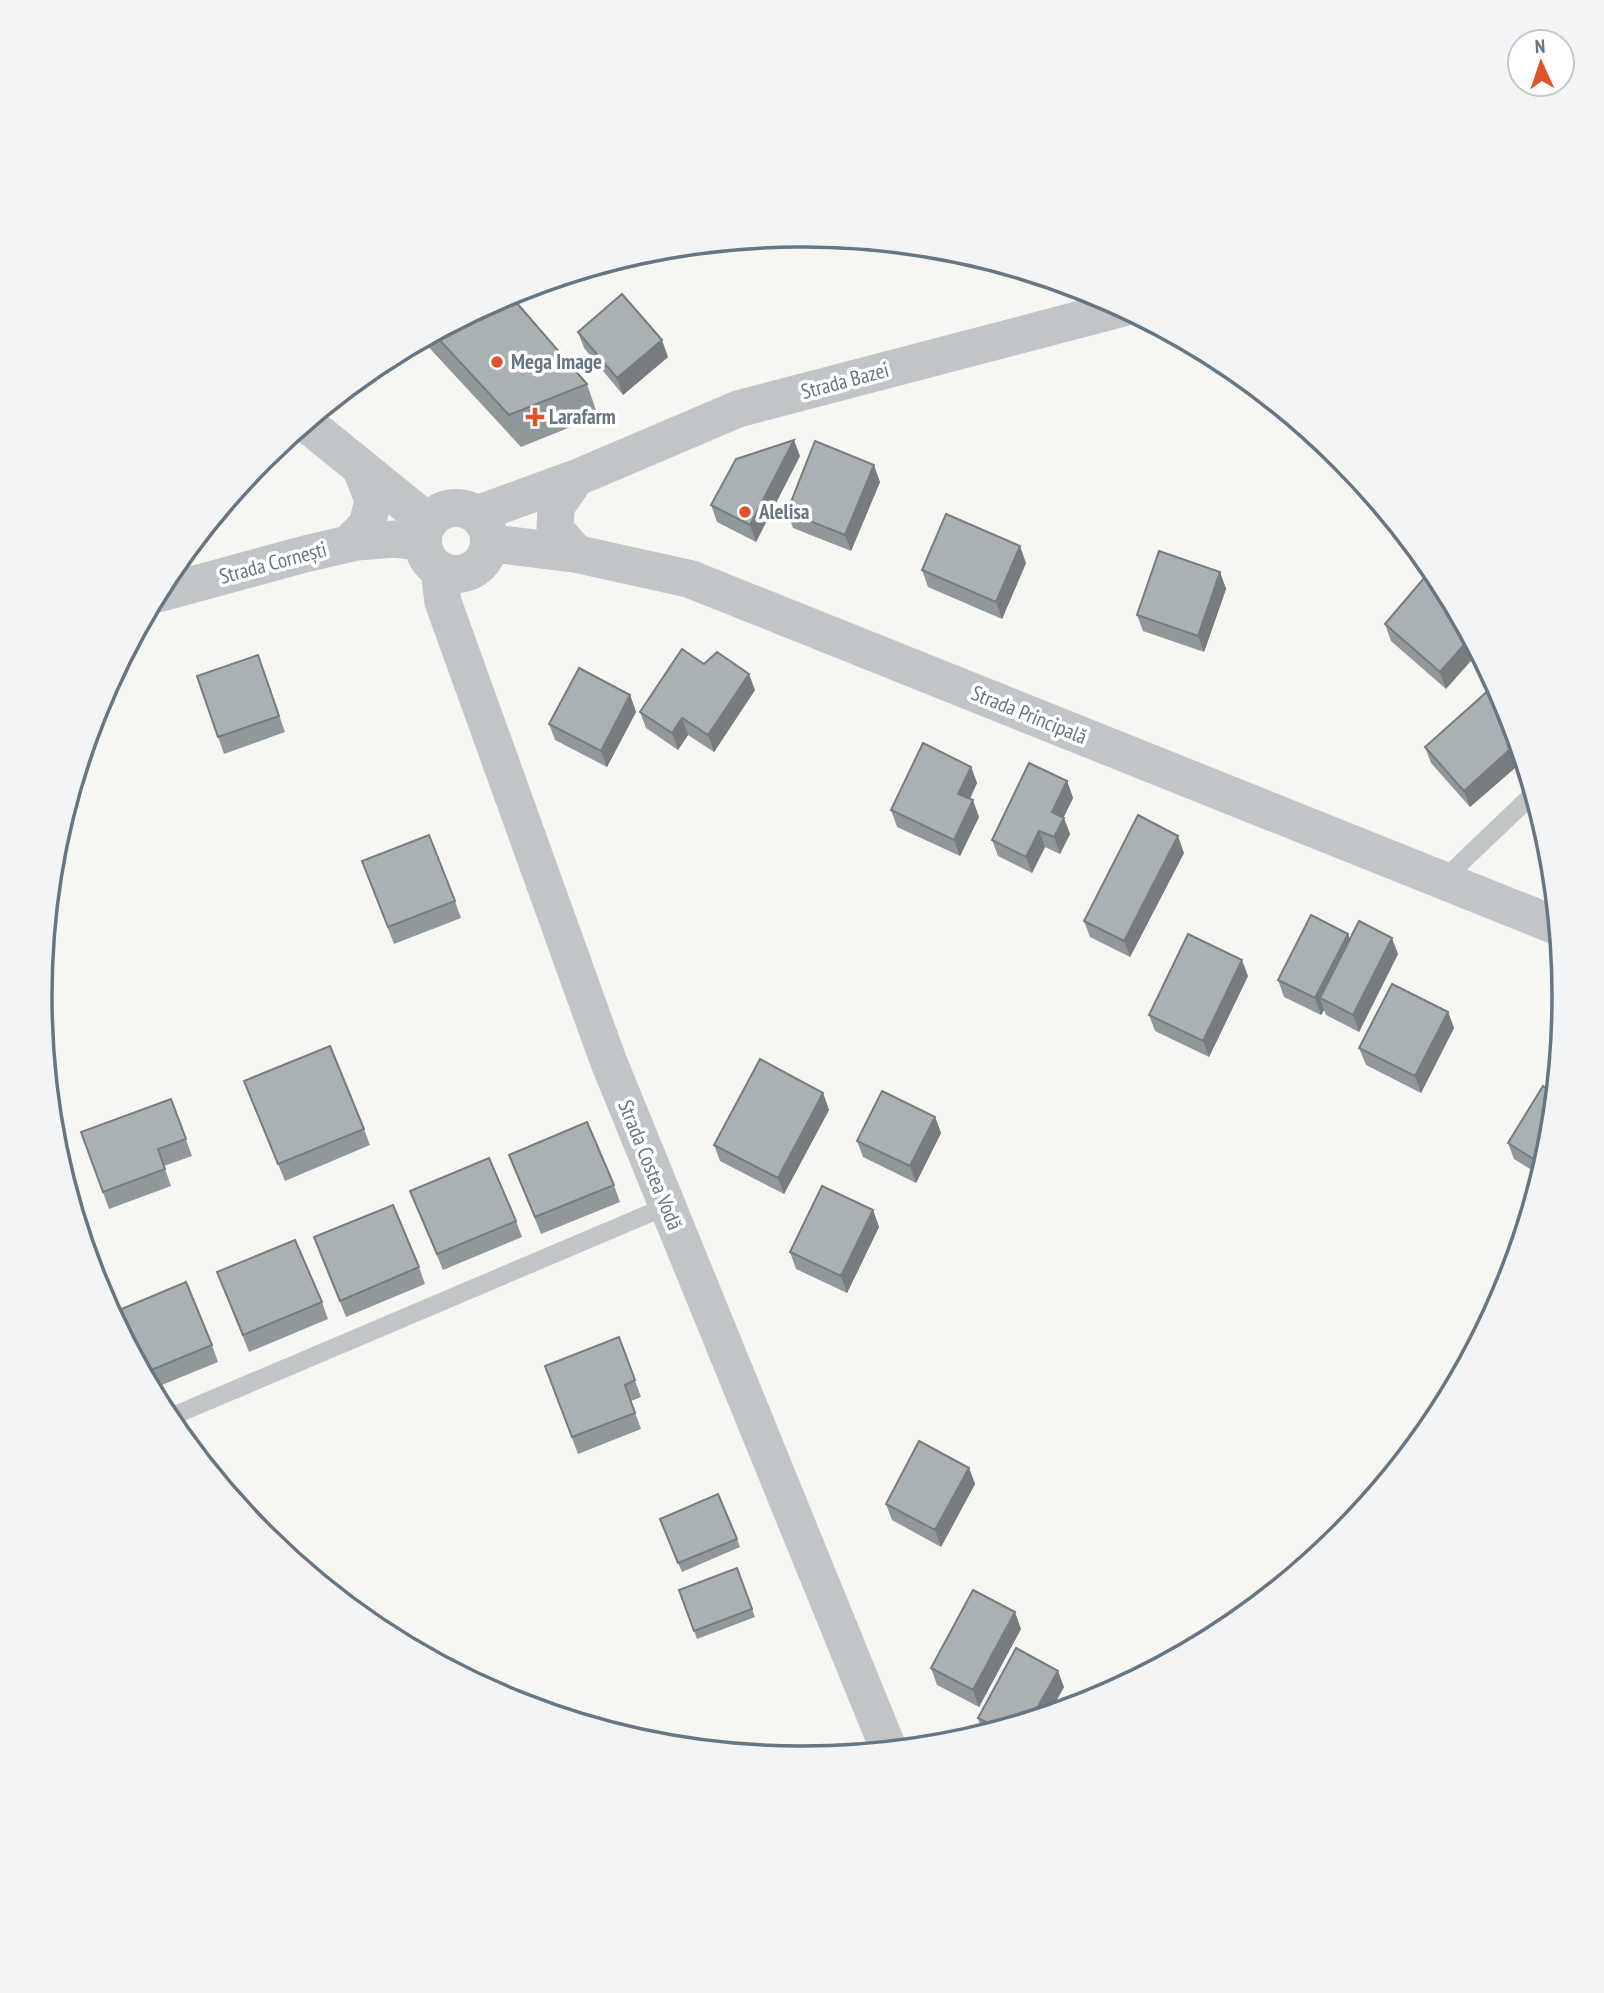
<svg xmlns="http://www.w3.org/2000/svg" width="1604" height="1993" font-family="'PT Sans Narrow',sans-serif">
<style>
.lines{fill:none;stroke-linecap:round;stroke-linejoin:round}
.service{stroke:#c1c5c8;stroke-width:18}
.minor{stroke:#c1c5c8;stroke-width:37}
.tertiary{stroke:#c1c5c8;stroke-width:38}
.wall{fill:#91989c}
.shaded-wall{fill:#767c7f}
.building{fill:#a9b1b5;stroke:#767c7f;stroke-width:2}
.poi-dot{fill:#e05229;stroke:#fff;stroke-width:2.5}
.labels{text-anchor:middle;stroke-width:7;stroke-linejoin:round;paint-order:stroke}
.poi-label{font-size:21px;font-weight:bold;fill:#667683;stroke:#fff;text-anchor:start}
.street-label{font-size:21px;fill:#667683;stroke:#fff}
.rim{fill:none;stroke:#667683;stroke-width:3.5}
</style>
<rect width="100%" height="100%" fill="#f6f6f3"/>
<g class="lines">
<!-- service -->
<path class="service" d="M1443 880 1533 794
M168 1418 667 1206"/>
<!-- minor -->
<path class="minor" d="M576 478 556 507 555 529 577 554
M477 514 576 478 738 409 1123 308
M348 544 367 525 373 500 360 467
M439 570 443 602 608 1060 889 1750
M158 594 305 554 357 542 395 539 422 542"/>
<!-- tertiary -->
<path class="tertiary" d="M306 423 428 522
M423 541a33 33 0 1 1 66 0a33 33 0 1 1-66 0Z
M490 543 577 554 690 579 1557 926"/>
</g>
<!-- wall -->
<path class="wall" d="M509 294 587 384 598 416 521 447 422 340Z
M578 332 668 357 623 395 584 348Z
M800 456 756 542 717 522 711 505Z
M880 482 851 551 793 528 787 512Z
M1026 563 1002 619 928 587 922 570Z
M1430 571 1446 689 1391 641 1385 624Z
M1220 572 1226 589 1204 652 1143 631 1137 615Z
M258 655 285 732 224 754 197 676Z
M704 664 755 690 714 752 688 735 678 750 646 728 640 712Z
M630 695 636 712 607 767 555 740 549 724Z
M1508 712 1523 761 1470 807 1431 763 1425 747Z
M81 763 84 773 77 775Z
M971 767 977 783 970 799 979 817 960 856 897 827 891 810Z
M1067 781 1073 798 1063 818 1070 834 1060 854 1045 847 1032 873 998 856 992 840Z
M1184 853 1130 957 1090 937 1084 921Z
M368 878 455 901 461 918 394 944Z
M1348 934 1350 939 1398 954 1359 1032 1326 1015 1324 1010 1321 1015 1284 997 1278 980Z
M1248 976 1209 1057 1155 1031 1149 1015Z
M1448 1012 1454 1028 1421 1093 1366 1065 1359 1048Z
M244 1081 364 1129 370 1145 285 1181Z
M823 1093 829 1110 784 1194 720 1161 714 1145Z
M171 1099 192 1156 164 1166 171 1186 109 1209 81 1132Z
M935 1117 941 1133 916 1183 863 1157 857 1141Z
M1508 1143 1549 1145 1540 1175 1514 1159Z
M509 1155 614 1185 620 1202 541 1234Z
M410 1191 516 1221 522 1237 443 1270Z
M873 1210 879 1227 847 1293 796 1269 790 1252Z
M314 1237 419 1267 425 1284 346 1317Z
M217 1272 322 1302 328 1319 249 1352Z
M112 1313 212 1345 218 1362 152 1389Z
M619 1337 641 1397 631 1401 641 1429 578 1454 545 1366Z
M969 1468 975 1484 941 1547 892 1520 886 1504Z
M663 1527 737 1539 740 1547 682 1572Z
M737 1568 755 1617 697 1639 679 1590Z
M1021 1629 979 1707 937 1685 931 1668Z
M1064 1687 1049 1714 983 1734 978 1718Z"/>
<!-- shaded-wall -->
<path class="shaded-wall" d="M662 340 668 357 623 395 617 378Z
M794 440 800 456 756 542 750 525Z
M874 465 880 482 851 551 845 535Z
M1020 546 1026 563 1002 619 996 602Z
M1220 572 1226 589 1204 652 1198 636Z
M1470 638 1478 653 1446 689 1440 672Z
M749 674 755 690 714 752 708 735Z
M630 695 636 712 607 767 601 751Z
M682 718 688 735 678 750 672 733Z
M1517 743 1523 761 1470 807 1464 791Z
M971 767 977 783 964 810 958 794Z
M1067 781 1073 798 1058 829 1052 812Z
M973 800 979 817 960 856 954 840Z
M1064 818 1070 834 1060 854 1054 837Z
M1039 831 1045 847 1032 873 1026 857Z
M1178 836 1184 853 1130 957 1124 941Z
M1348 934 1354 950 1320 998 1324 1010 1321 1015 1315 998Z
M1392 938 1398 954 1359 1032 1353 1015Z
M1242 960 1248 976 1209 1057 1203 1041Z
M1448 1012 1454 1028 1421 1093 1415 1076Z
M823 1093 829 1110 784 1194 778 1178Z
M935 1117 941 1133 916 1183 910 1166Z
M873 1210 879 1227 847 1293 841 1276Z
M969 1468 975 1484 941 1547 935 1530Z
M1015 1612 1021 1629 979 1707 973 1690Z
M1058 1671 1064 1687 1049 1714 1031 1719Z"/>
<!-- building -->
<path class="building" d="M509 294 587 384 509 415 434 334Z
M622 294 662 340 617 378 578 332Z
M794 440 750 525 711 505 736 459Z
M815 441 874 465 845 535 787 512Z
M946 514 1020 546 996 602 922 570Z
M1159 551 1220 572 1198 636 1137 615Z
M1430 571 1438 577 1470 638 1440 672 1385 624Z
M682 649 704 664 717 652 749 674 708 735 682 718 672 733 640 712Z
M258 655 279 716 218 737 197 676Z
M579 668 630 695 601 751 549 724Z
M1489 690 1508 712 1517 743 1464 791 1425 747Z
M923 743 971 767 958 794 973 800 954 840 891 810Z
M1029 763 1067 781 1052 812 1064 818 1054 837 1039 831 1026 857 992 840Z
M1138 815 1178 836 1124 941 1084 921Z
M429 835 455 901 388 927 362 861Z
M1311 915 1348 934 1315 998 1278 980Z
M1359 921 1392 938 1353 1015 1320 998Z
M1188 934 1242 960 1203 1041 1149 1015Z
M1392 984 1448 1012 1415 1076 1359 1048Z
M330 1046 364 1129 278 1164 244 1081Z
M760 1059 823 1093 778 1178 714 1145Z
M1543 1086 1554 1093 1549 1145 1543 1165 1508 1143Z
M882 1091 935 1117 910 1166 857 1141Z
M171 1099 186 1139 158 1149 165 1169 103 1192 81 1132Z
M587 1122 614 1185 535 1217 509 1155Z
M489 1158 516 1221 437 1254 410 1191Z
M822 1186 873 1210 841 1276 790 1252Z
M393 1205 419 1267 340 1301 314 1237Z
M295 1240 322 1302 243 1335 217 1272Z
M186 1282 212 1345 144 1373 112 1313Z
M619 1337 635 1380 625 1385 635 1413 572 1437 545 1366Z
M919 1441 969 1468 935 1530 886 1504Z
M718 1494 737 1539 678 1563 660 1519Z
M737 1568 752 1609 694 1631 679 1590Z
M973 1590 1015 1612 973 1690 931 1668Z
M1016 1648 1058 1671 1031 1719 999 1729 978 1718Z"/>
<!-- markers -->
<g class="poi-dot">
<circle cx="497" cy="362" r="7"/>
<path d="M531.5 406.5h7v7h7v7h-7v7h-7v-7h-7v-7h7z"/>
<circle cx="745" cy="512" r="7"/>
</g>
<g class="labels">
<!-- poi labels -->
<g class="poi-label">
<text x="511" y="369">Mega Image</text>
<text x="549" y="424">Larafarm</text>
<text x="759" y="519">Alelisa</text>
</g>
<!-- street labels -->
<g class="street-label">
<text transform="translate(845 381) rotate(-15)" y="7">Strada Bazei</text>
<text transform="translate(273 563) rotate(-15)" y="7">Strada Cornești</text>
<text transform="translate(1029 715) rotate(22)" y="7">Strada Principală</text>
<text transform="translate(650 1165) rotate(68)" y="7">Strada Costea Vodă</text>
</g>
</g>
<!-- crop -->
<path d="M0 0H1604V1993H0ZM801 247H803A749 749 0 0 1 1552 996V997A749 749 0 0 1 803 1746H801A749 749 0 0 1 52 997V996A749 749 0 0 1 801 247Z" fill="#f3f4f5" fill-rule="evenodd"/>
<path class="rim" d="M801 247H803A749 749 0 0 1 1552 996V997A749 749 0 0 1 803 1746H801A749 749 0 0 1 52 997V996A749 749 0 0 1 801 247Z"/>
<!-- north arrow -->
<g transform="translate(1541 63) rotate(357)"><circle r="33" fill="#ffffff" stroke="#c2c8cd" stroke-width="2"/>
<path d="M0-5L12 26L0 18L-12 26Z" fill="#e05229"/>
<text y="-10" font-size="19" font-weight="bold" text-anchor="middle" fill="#667683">N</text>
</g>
</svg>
